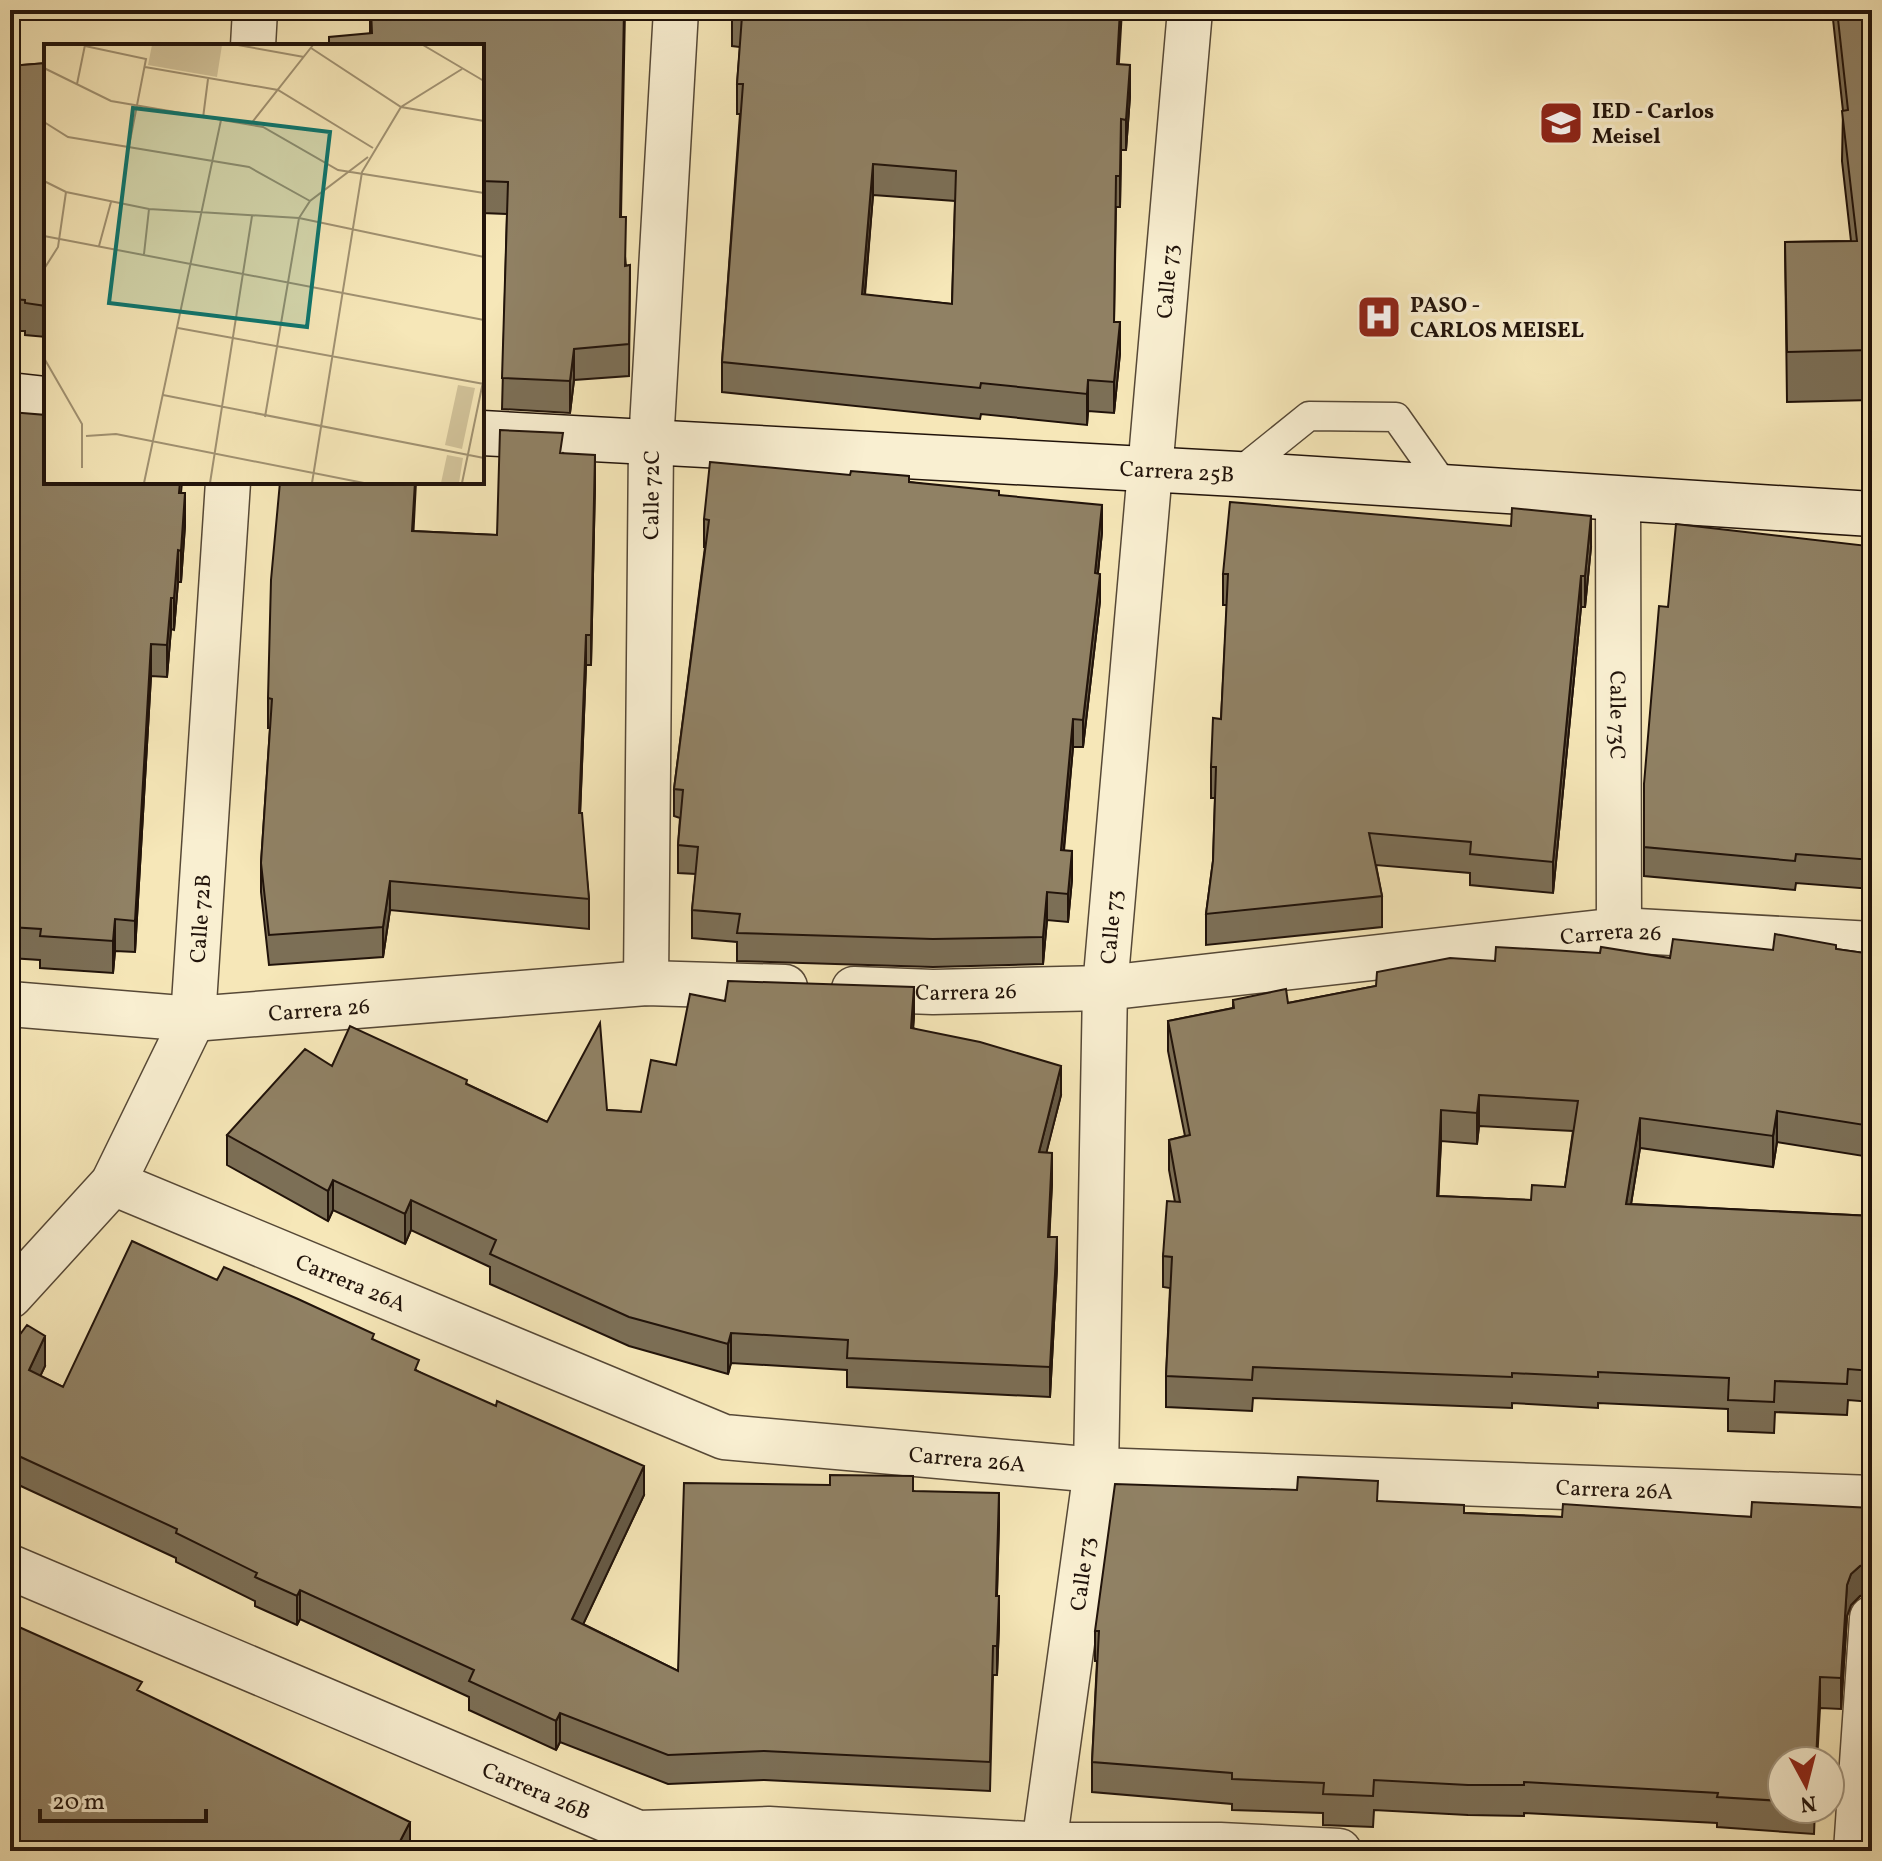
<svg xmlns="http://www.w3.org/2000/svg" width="1882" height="1861" font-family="Vollkorn,serif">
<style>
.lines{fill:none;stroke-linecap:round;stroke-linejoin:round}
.lane-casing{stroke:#564836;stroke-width:31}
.street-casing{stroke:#564836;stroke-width:47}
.secondary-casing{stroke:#21130a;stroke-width:47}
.lane{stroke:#f9efd1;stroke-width:28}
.street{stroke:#f9efd1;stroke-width:44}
.secondary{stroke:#f9efd1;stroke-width:44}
.wall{fill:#7c6f56;stroke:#21130a;stroke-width:2;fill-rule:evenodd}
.shaded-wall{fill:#655a46;stroke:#21130a;stroke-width:2}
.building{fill:#908164;stroke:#21130a;stroke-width:2;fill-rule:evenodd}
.labels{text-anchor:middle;stroke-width:7;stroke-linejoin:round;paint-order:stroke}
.poi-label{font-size:22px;font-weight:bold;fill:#21130a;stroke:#f9efd1;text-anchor:start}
.street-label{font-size:22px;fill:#21130a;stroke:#f9efd1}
.inset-road{fill:none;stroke:#a19272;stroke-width:2}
.view{fill:#0f766e;fill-opacity:0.15;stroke:#0f766e;stroke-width:4}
.inset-edge{fill:none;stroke:#21130a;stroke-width:4}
</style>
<rect width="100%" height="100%" fill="#f6e7b8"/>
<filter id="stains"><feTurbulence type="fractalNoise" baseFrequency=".0025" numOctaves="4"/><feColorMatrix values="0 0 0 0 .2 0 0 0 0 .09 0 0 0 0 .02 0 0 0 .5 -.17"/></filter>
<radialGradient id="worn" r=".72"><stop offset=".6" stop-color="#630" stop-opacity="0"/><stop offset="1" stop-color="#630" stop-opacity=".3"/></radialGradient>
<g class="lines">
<!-- lane casing -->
<g class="lane-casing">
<path id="lane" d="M1237 474 1309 416 1396 417 1446 488"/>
</g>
<!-- street casing -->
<g class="street-casing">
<g id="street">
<path d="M253 46 255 10"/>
<path id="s1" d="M1618 501 1619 930"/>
<path id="s2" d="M646 983 651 444 676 10"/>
<path id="s3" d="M854 989 933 992 1105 988 1619 930 1872 944"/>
<path id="s4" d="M10 1004 193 1019 646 983 785 987"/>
<path id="s5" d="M113 1183 724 1437 1096 1470 1872 1498"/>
<path id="s6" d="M10 1296 113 1183 193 1019 228 482"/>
<path id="s7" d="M10 1567 638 1833 769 1829 1044 1845H1220L1339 1851"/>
<path id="s8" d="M1044 1845 1096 1470 1105 988 1190 10"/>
<path d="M1856 1851 1872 1618"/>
</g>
</g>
<!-- secondary casing -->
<g class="secondary-casing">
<g id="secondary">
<path d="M10 395 46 399"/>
<path id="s9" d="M482 433 1237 474 1872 514"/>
</g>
</g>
<!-- lane -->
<use href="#lane" class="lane"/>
<!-- street -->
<use href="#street" class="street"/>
<!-- secondary -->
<use href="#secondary" class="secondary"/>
</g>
<!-- wall -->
<path class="wall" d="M317 10H625L621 217 626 266 630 265 629 376 574 380 570 413 502 409 507 214 482 213V46L370 34V11Z
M732 10 1119 65 1130 96 1126 150H1121L1120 207H1116L1114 322 1120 353 1114 413 1088 411 1087 425 981 414 980 419 722 392V362L740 114H737V84L740 47 732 46ZM873 195 955 201 952 304 865 295Z
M1832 10H1872V400L1787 402 1785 242 1851 241 1842 161 1843 111Z
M46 63V337L25 335V331H10V66Z
M10 412 182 482 181 493 185 525 181 582H178L174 630 171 629 167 677 151 676 135 952 115 951 113 973 40 968V960L10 958Z
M563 453 595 484 591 665H586L580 813 589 899V929L390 910 383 957 269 965 261 892V863L270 728H268V698L413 531 497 535Z
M909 482 999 495 1102 532 1098 573 1100 601 1083 747H1073L1064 851 1072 879 1068 922 1047 920 1043 964 933 967 737 961V942L692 938V910L696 874 678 873V845L680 818 674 816V789L705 547H704V519Z
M1872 541V889L1796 883 1795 890 1644 876V784Z
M1591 547 1585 607H1581L1553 893 1470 885V873L1376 865 1382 896V927L1206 945V914L1213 861 1215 798H1211V767L1221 719 1227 605H1223V574Z
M1836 949 1872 954V1181L1864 1180V1156L1777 1142 1773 1167 1640 1148 1631 1204 1872 1216V1402L1848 1400 1847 1415 1775 1412 1774 1433 1728 1431V1409L1598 1403V1408L1512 1403V1408L1253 1398 1252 1411 1166 1407V1376L1170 1288 1163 1287V1256L1175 1202 1169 1170V1140L1185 1136 1168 1051V1021L1233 1008V1000L1288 1003 1376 986 1495 961 1670 958 1773 950ZM1479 1126 1573 1131 1565 1187 1531 1200 1438 1196 1441 1141 1477 1144Z
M725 1001 914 1016 913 1028 1061 1095 1046 1153 1052 1183 1049 1237 1057 1267 1050 1397 847 1387V1370L731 1363 728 1374 629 1346 490 1284V1267L411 1230 405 1244 333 1210 328 1221 227 1165V1135L467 1084 547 1122 607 1110 641 1112Z
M217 1280 374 1340 419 1372 644 1495 583 1624 678 1671 913 1491 999 1522 997 1596 999 1625 997 1675H993L990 1791 764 1780 668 1784 560 1742 556 1750 469 1710V1697L300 1619 297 1625 255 1606V1601L176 1562V1558L10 1481V1348L45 1366 40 1376 63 1387Z
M1297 1490 1464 1513 1562 1517H1751L1872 1508V1593L1860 1596 1851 1605 1847 1616 1841 1709 1820 1708 1782 1761V1809H1815L1814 1834 1717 1827V1823L1524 1813V1816L1468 1815 1374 1810 1373 1827 1323 1825V1813L1232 1810V1804L1092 1792V1762L1097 1661H1095V1631Z"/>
<!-- shaded-wall -->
<path class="shaded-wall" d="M1120 10H1122L1117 95V64Z
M1130 65V96L1126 150V120Z
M1121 119V150L1120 207V176Z
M873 164V195L862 325V294Z
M1120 322V353L1114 413V382Z
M574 349V380L570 413V381Z
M1088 380V411L1087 425V394Z
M595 455V484L591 665V635Z
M415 482H416L412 560V531Z
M185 493V525L181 582V551Z
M1102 505V532L1095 601V573Z
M1591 516V547L1585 607V576Z
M178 550V582L174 630V598Z
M1100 574V601L1083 747V720Z
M1581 576V607L1553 893V862Z
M171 598V629L167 677V645Z
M586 635V665L579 842V813Z
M151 644V676L135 952V921Z
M1073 719V747L1061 878V850Z
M1072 851V879L1068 922V894Z
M390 881V910L383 957V927Z
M1047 892V920L1043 964V937Z
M115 919V951L113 973V941Z
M914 987V1016L911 1058V1028Z
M1061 1066V1095L1039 1182V1152Z
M14 1068V1099L10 1120V1089Z
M1479 1095V1126L1477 1144V1113Z
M1441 1110V1141L1437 1227V1196Z
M1777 1111V1142L1773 1167V1136Z
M1640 1118V1148L1626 1235V1204Z
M1052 1153V1183L1048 1266V1237Z
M333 1180V1210L328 1221V1191Z
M411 1200V1230L405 1244V1214Z
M1057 1237V1267L1050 1397V1367Z
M731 1333V1363L728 1374V1344Z
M45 1336V1366L29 1400V1370Z
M644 1466V1495L572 1648V1619Z
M999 1493V1522L996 1625V1596Z
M1872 1563V1593L1860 1596 1851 1605 1847 1616 1841 1709V1678L1847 1585 1851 1574 1860 1566Z
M300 1590V1619L297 1625V1596Z
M999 1596V1625L997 1675V1646Z
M1820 1677V1708L1817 1761H1816Z
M560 1713V1742L556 1750V1721Z
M410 1822V1851H395Z"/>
<!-- building -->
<path class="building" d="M371 10H624L620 217H626L625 266 630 265 629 344 574 349 570 381 502 378 508 182 482 181V46H329V37L372 33Z
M732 10H1120L1117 64 1130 65 1126 120 1121 119 1120 176H1116L1114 322H1120L1114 382 1088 380 1087 394 981 383 980 388 722 362 743 84H737L742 16H732ZM873 164 956 171 952 304 862 294Z
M1837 10H1872V350L1787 352 1785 242 1857 241 1842 111 1848 110Z
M46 63V306L25 303V300L10 299V66Z
M10 412 46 415V482H180L179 493H185L181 551 178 550 174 598H171L167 645 151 644 135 921 115 919 113 941 40 936 41 929 10 927Z
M500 430 563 433 560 453 595 455 591 635H586L579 813H582L589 899 390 881 383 927 269 935 261 863 272 699 268 698 271 580 280 482H415L412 531 497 535Z
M710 462 850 475 851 471 909 476V482L999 491V495L1102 505 1095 573 1100 574 1083 720 1073 719 1061 850 1072 851 1068 894 1047 892 1043 937 933 939 737 933 740 914 692 910 698 847 678 845 683 790 674 789 709 520 704 519Z
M1230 502 1511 526 1512 508 1591 516 1585 576H1581L1553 862 1470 854 1471 842 1369 833 1382 896 1206 914 1213 861 1216 767H1211L1213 718 1221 719 1228 574H1223Z
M1676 524 1867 546V540L1872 541V860L1796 854 1795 861 1644 847V784L1659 606 1668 607Z
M1775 934 1836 945V949L1872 954V1150L1864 1149 1865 1125 1777 1111 1773 1136 1640 1118 1626 1204 1872 1216V1371L1848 1369 1847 1384 1775 1381 1774 1402 1728 1400 1729 1378 1598 1372V1377L1512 1373V1377L1253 1367 1252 1380 1166 1376 1172 1257 1163 1256 1167 1201 1180 1202 1169 1140 1190 1135 1168 1021 1234 1008 1233 1000 1286 989 1288 1003 1376 986 1377 972 1450 958 1495 961 1496 947 1600 953 1601 947 1670 958 1673 939 1773 950ZM1479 1095 1578 1101 1565 1187 1532 1185 1531 1200 1437 1196 1441 1110 1477 1113Z
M728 981 914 987 911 1028 980 1042 1061 1066 1039 1152 1052 1153 1048 1237H1057L1050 1367 847 1358 848 1340 731 1333 728 1344 629 1317 490 1254 496 1240 411 1200 405 1214 333 1180 328 1191 227 1135 305 1049 332 1066 350 1026 467 1080 466 1084 547 1122 600 1023 607 1110 641 1112 651 1060 676 1065 690 994 725 1001Z
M10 1067 14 1068 10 1089Z
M132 1241 217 1280 224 1267 298 1299 374 1334 372 1339 419 1360 415 1370 496 1406 497 1401 644 1466 572 1619 678 1671 684 1483 830 1485V1475L913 1476V1491L999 1493 996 1596H999L997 1646H993L990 1762 764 1751 668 1755 560 1713 556 1721 469 1681 474 1670 300 1590 297 1596 255 1577 257 1573 176 1533 177 1529 10 1452V1348L27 1325 45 1336 29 1370 63 1387Z
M1298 1477 1378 1481 1377 1501 1464 1505V1513L1562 1517 1563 1504 1751 1517 1752 1502 1872 1508V1563L1860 1566 1851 1574 1847 1585 1841 1678 1820 1677 1816 1761H1782V1801L1717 1797 1718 1793 1524 1782V1785H1468L1374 1780 1373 1796 1323 1794 1324 1783 1232 1779V1773L1092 1762 1099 1631H1095L1115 1484 1297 1490Z
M10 1623 142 1682 137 1690 410 1822 395 1851H10Z"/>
<!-- icons -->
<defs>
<g id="school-square" transform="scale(2.3)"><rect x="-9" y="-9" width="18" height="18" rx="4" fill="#8f2418" stroke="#f9efd1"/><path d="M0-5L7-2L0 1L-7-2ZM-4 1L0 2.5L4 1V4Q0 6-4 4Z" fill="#fff"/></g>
<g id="hospital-square" transform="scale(2.3)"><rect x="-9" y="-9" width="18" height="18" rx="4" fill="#8f2418" stroke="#f9efd1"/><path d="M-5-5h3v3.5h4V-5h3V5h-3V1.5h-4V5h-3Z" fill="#fff"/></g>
</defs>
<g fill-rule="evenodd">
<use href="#school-square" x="1561" y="123"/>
<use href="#hospital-square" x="1379" y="317"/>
</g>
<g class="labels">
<!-- poi labels -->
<g class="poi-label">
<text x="1592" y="118">IED - Carlos<tspan x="1592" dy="25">Meisel</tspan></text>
<text x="1410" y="312">PASO -<tspan x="1410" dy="25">CARLOS MEISEL</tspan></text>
</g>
<!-- street labels -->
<g class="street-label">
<text dy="8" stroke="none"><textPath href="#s8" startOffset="1570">Calle 73</textPath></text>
<text dy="8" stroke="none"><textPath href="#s9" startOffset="696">Carrera 25B</textPath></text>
<text dy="8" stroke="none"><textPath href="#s2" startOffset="488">Calle 72C</textPath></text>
<text dy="8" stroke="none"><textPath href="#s1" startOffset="214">Calle 73C</textPath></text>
<text dy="8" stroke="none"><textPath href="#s6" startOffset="436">Calle 72B</textPath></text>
<text dy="8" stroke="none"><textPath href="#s8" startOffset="922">Calle 73</textPath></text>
<text dy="8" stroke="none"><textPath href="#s3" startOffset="760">Carrera 26</textPath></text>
<text dy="8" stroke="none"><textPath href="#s3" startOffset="112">Carrera 26</textPath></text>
<text dy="8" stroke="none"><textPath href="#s4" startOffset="310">Carrera 26</textPath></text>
<text dy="8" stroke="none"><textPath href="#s5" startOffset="258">Carrera 26A</textPath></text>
<text dy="8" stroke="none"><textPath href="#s5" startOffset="906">Carrera 26A</textPath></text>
<text dy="8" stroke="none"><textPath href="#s5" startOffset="1554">Carrera 26A</textPath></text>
<text dy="8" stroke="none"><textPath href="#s8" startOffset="274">Calle 73</textPath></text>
<text dy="8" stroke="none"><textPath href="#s7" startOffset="572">Carrera 26B</textPath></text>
</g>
</g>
<!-- overview -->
<g transform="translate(44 44)">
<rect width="440" height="440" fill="#f6e7b8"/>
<path d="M108 1H178L173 33 104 21ZM414 341 431 344 418 405 401 401ZM403 411 419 414 415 439H397Z" fill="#d2c39a"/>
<path class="inset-road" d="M194 1 260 13M379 1 440 37M41 2 102 15 85 102M267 4 357 63 440 77M101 23 234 46 329 104M0 24 67 57 219 83 294 126 440 149M33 40 41 1M159 74 164 35M0 78 24 93 205 123 266 157M206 81 269 1M0 137 22 148 105 165 255 174 440 213M0 192 440 276M55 202 67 158M100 210 105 165M0 225 14 203 22 148M134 284 440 340M0 314 38 380V424M119 351 440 414M221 373 255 174 266 157 324 113M42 392 72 390 320 439M100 439 177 76M166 439 208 172M268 439 318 128 357 63 418 25M418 439 440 333"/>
<path class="view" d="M89 64 286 88 263 283 65 259Z"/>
<rect width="440" height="440" class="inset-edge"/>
</g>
<!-- margin -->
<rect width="1882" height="1861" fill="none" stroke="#f6e7b8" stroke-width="40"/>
<rect x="12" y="12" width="1858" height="1837" fill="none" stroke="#21130a" stroke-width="4"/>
<rect x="20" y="20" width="1842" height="1821" fill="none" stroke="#21130a" stroke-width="2"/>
<!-- north arrow -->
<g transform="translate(1806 1785) rotate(173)"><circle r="38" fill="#f9efd1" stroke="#a39781" stroke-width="2"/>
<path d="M0-6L14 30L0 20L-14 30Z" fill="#8f2418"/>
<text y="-12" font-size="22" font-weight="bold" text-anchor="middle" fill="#21130a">N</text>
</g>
<!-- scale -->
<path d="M40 1809v12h166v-12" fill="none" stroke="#21130a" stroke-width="4"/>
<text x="52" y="1809" font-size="24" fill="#21130a" stroke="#f9efd1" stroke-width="6" paint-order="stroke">20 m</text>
<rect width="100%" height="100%" filter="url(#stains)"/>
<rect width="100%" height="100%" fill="url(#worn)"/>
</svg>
